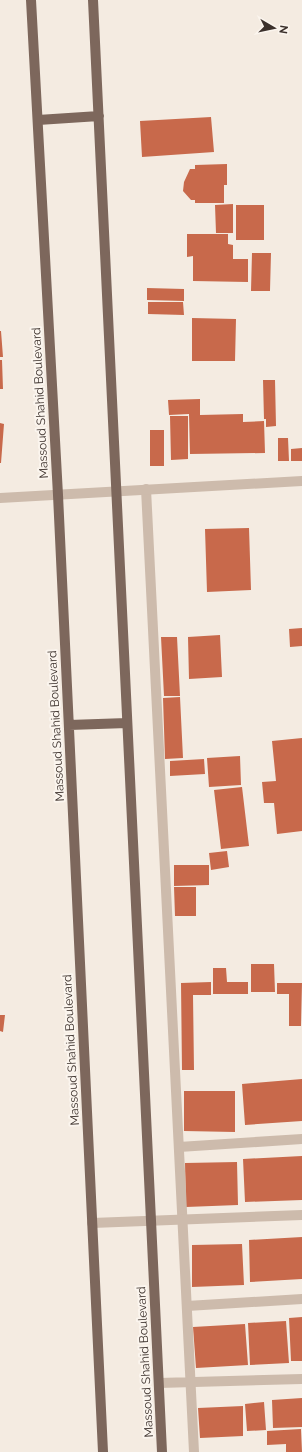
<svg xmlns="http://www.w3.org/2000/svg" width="302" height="1452" font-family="Raleway,sans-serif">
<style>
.building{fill:#c8694b}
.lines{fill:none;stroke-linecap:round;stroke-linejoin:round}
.service{stroke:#cdbbac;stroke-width:10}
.minor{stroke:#cdbbac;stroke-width:10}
.primary{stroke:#7d675c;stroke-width:10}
.labels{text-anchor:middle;stroke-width:4;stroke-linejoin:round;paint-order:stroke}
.street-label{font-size:12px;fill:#3b302b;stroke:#fbf5ee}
</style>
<rect width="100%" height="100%" fill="#f4ebe1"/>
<!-- building -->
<path class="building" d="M211 117 214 152 142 157 140 121Z
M227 164V185H224V203H195V200H191L183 191 184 182 190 169H195V165Z
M233 204V233H216L215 205Z
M236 205H264V240H236Z
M187 234H228V244L233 245V259H248V282L193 281V256L187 257Z
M252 253H271L270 291H251Z
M147 288 184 289V301L147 300Z
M148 302H183L184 315 148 314Z
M192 318 236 319 235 361H192Z
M0 331H1L3 357H0Z
M0 360H2L3 389H0Z
M263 380H275L276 426 266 427V419H264Z
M200 399V415L243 414V422L264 421 265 453 190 454 189 414 169 415 168 400Z
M170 416H188V459L171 460Z
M0 423 4 424 1 463H0Z
M150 430H164V466H150Z
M278 438H288L289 461H278Z
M302 448V461H291V449Z
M249 528 251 590 207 592 205 529Z
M302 628V646L290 647 289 629Z
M220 635 222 677 189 679 188 637Z
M161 637H177L180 696H164Z
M180 697 183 758 165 759 163 698Z
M302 738V831L277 834 274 803H264L262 782 276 781 272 741Z
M240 756 241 785 209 787 207 758Z
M204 759 205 774 170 776V761Z
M242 787 249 846 221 849 214 790Z
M227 851 229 867 211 870 209 853Z
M174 865H209V885L174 886Z
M174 887H196V916H175Z
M251 964H274L275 992H251Z
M213 968H226L227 982H248V994H213Z
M211 982V995H193L194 1070H182L181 983Z
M277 983H302L301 1026H289V994H277Z
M0 1015H5L3 1032 0 1031Z
M302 1079V1121L245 1125 242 1084Z
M184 1091H235V1132L184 1131Z
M302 1156V1200L245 1202 243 1159Z
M237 1162 238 1205 186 1207 185 1163Z
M302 1237V1279L250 1282 249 1240Z
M242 1244 244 1285 192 1287V1245Z
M302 1317V1361H291L289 1318Z
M286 1321 289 1363 250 1365 248 1323Z
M245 1324 248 1365 196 1368 193 1327Z
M302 1398V1427L273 1428 272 1400Z
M264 1402 266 1430 247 1431 245 1404Z
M243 1406V1436L200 1438 198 1408Z
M301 1429 302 1452H286V1444L267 1445V1431Z"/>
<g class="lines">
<!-- service -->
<path class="service" d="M146 489 194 1452
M179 1147 302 1139
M187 1306 302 1299
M159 1383 302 1379"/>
<!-- minor -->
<path class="minor" d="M0 498 302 481
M92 1223 302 1215"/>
<!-- primary -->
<path class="primary" d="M31 0 58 495 103 1452
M93 0 162 1452
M38 120 99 116
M69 725 127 723"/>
</g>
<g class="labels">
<!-- street labels -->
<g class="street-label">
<text transform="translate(40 403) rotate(-93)" y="4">Massoud Shahid Boulevard</text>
<text transform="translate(56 726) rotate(-93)" y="4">Massoud Shahid Boulevard</text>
<text transform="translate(71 1050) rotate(-93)" y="4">Massoud Shahid Boulevard</text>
<text transform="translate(145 1362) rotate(-93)" y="4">Massoud Shahid Boulevard</text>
</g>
</g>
<!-- north arrow -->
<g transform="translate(274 28) rotate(99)" stroke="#fbf5ee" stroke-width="3" paint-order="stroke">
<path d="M0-3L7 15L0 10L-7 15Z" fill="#3b302b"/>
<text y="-6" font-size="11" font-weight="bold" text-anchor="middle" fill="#3b302b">N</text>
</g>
</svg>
